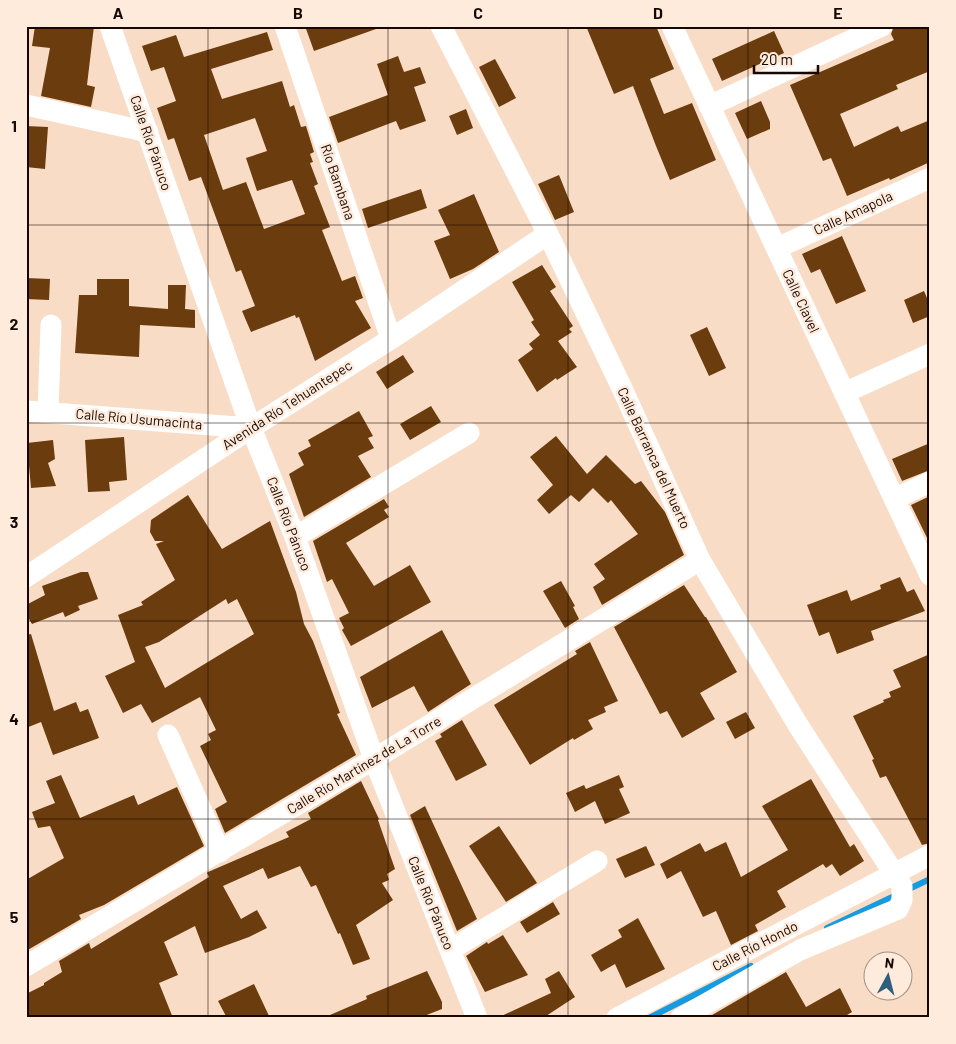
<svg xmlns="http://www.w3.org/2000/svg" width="956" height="1044" font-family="Barlow,sans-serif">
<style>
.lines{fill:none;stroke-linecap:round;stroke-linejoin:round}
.stream{stroke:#159be0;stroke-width:6}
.building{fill:#6b3c0d;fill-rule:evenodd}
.street{stroke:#fff;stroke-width:21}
.grid{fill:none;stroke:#160700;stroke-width:1;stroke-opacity:0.55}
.labels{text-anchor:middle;stroke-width:5;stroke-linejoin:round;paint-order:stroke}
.street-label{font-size:14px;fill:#160700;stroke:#ffebdc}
.neatline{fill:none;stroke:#160700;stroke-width:2}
.grid-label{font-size:16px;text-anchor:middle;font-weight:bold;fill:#160700}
</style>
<rect width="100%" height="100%" fill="#f9dcc5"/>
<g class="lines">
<!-- stream -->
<path class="stream" d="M827 928 930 879
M649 1018 751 966"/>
</g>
<!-- building -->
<path class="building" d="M35 26H94L87 85 95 87 91 107 41 96 50 48 32 46Z
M305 26H376V29L314 51Z
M586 26H656L674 69 650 79 664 114 692 103 716 160 670 180 656 146 633 86 614 94Z
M894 26H930V71L896 85 898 89 840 114 854 147 898 126 901 132 930 120V162L890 180 889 178 847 196 831 158 823 161 790 85 894 40 891 34Z
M774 31 784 53 722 81 712 59Z
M267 32 273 50 211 69 222 99 282 81 290 107 294 105 301 127 306 126 314 152 310 154 313 162 310 163 318 184 314 186 330 227 322 230 342 281 355 276 363 298 355 301 371 328 315 361 299 317 296 318 295 315 251 332 242 311 255 306 241 270 236 272 201 177 189 181 174 138 168 140 157 108 176 101 164 67 151 71 142 46 176 35 184 57ZM255 118 267 151 246 158 257 191 292 180 305 214 264 229 246 182 223 190 204 135Z
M398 56 404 72 420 67 426 83 414 87 426 121 400 130 396 121 338 143 329 117 388 95 377 64Z
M495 59 516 98 499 107 479 67Z
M761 101 770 122V129L747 139 735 113Z
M466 109 473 128 457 135 449 116Z
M26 126 48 127 45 169 26 167Z
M559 175 574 212 555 220 538 184Z
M421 189 427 208 368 228 362 209Z
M474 194 499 252 473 269 450 279 434 241 450 235 438 210Z
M842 236 866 291 836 304 820 269 811 273 802 254Z
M542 265 556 287 550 291 573 326 569 329 572 332 558 341 577 367 557 380 556 378 537 392 518 360 533 349 529 344 540 335 531 322 534 320 512 282Z
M26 278 50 279 49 300 26 299Z
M97 279H129V306L168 309V285H186L185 309 195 310V328L140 325 139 357 75 353 79 295H97Z
M924 291 930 305V316L913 323 904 300Z
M707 327 726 368 709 376 690 335Z
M403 355 414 372 387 389 376 372Z
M431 406 441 422 410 440 400 424Z
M359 411 373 436 368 438 374 448 358 456 371 477 304 517 289 474 304 465 298 453 311 446 308 440Z
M556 436 587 474 606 455 635 484 641 481 665 512 684 555 602 605 593 587 605 579 594 564 638 534 611 500 608 503 593 488 579 502 571 495 549 514 537 500 553 485 530 457Z
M124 437 127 480 109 482 110 491 88 492 85 440Z
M53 440 55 459 48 463 56 486 31 488 27 443Z
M930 443V470L902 481 892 459Z
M188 495 222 549 270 521 296 592 304 624 313 641 340 713 337 714 356 755 225 833 215 809 227 802 200 746 211 740 208 734 216 730 200 697 152 723 141 704 123 713 105 676 135 662 118 615 143 605 141 602 175 580 156 544 164 541H155L150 532 151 520ZM226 599 228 604 237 599 254 634 165 688 145 647 159 642Z
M930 496V544L911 505Z
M384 499 389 507 384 510 389 517 346 543 374 586 410 565 431 602 351 646 342 630 344 628 339 618 349 613 332 579 327 582 313 541Z
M81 572H88L98 599 78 606 80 610 65 617 63 612 32 624 26 614V605L45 595 42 586Z
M900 577 907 592 914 589 925 611 871 631 874 640 837 654 829 632 819 636 807 605 847 590 851 601 881 589 880 585Z
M561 581 575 606 573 607 579 619 565 628 543 591Z
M684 585 705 617H706L737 672 700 693 715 719 682 738 667 711 660 714 614 627Z
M442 630 471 684 428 712 414 686 372 708 360 677Z
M31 634 54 711 76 702 80 712 88 709 99 738 53 755 41 722 26 728V635Z
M590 642 618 701 604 707 606 712 588 720 593 729 574 740 573 738 530 765 494 705 577 654 575 651Z
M930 654V843L922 845 886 776 880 778 872 760 874 759 853 716 884 702 883 700 891 697 889 692 901 687 893 670Z
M746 712 755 728 735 739 726 722Z
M462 720 487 765 456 781 435 741 442 737 440 734Z
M61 775 80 818 134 795 138 805 177 787 204 846 104 905 79 915 81 919 26 951V880L64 858 50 826 38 828 32 812 55 803 46 781Z
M619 775 624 787 619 789 630 813 605 824 595 801 575 812 566 793 584 785 586 789Z
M811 779 850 847 854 844 864 861 840 876 832 864 826 868 823 864 777 891 786 907 755 925 758 931 731 945 716 911 703 917 681 871 667 879 660 864 700 843 705 852 726 842 741 877 788 850 762 806Z
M361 781 379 819 378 820 395 869 387 874 389 880 382 883 393 900 356 925 370 959 353 965 340 933 338 934 316 885 311 887 300 866 268 879 263 868 223 886 241 919 257 910 267 928 249 937 205 953 195 926 164 942 178 975 159 983 173 1018H26V994L44 985V983L62 972 59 961 89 943 91 949 209 877 207 873 208 872 289 837 286 832 311 819 308 813Z
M425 806 477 919 457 931 410 815Z
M499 826 537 883 506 902 469 846Z
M646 846 655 865 625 878 616 859Z
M553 902 560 914 527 933 520 922Z
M638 918 665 969 626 988 615 964 601 972 591 955 622 937 618 930Z
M503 935 528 975 485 992 466 956 487 942 488 944Z
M427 971 442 1002V1009L419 1018H323L367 999 366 996Z
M559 971 575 997 543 1018H497L551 993 545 979Z
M786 972 806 1007 840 988 852 1012 842 1018H707Z
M254 984 270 1018H227L218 1001Z"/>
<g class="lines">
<!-- street -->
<path class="street" d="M110 26 251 428 295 537 374 759 477 1018
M285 26 391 339
M441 26 548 234 621 386 700 560 798 725 902 886V900L898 909 800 950 681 1018
M672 26 930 575
M26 105 148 132
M709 106 882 26
M777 248 930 178
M844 393 930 354
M26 411 251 428
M48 411 51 325
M894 499 930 482
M295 537 469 433
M26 577 251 428 391 339 548 234
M168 735 220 852
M450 950 597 861
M26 966 374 759 700 560
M617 1018 930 855"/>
</g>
<!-- grid -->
<path class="grid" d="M208 26V1018M388 26V1018M568 26V1018M748 26V1018M26 225H930M26 423H930M26 621H930M26 819H930"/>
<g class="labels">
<!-- street labels -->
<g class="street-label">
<text transform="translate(151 143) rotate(71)" y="5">Calle Río Pánuco</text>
<text transform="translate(338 182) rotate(71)" y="5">Río Bambana</text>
<text transform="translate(853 213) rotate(-25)" y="5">Calle Amapola</text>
<text transform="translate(801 301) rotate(65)" y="5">Calle Clavel</text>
<text transform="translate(287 405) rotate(-33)" y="5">Avenida Río Tehuantepec</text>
<text transform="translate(139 419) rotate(5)" y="5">Calle Río Usumacinta</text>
<text transform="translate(654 458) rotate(65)" y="5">Calle Barranca del Muerto</text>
<text transform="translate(289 524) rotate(69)" y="5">Calle Río Pánuco</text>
<text transform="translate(364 765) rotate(-31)" y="5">Calle Río Martínez de La Torre</text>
<text transform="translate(431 903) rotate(68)" y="5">Calle Río Pánuco</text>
<text transform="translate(755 946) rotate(-27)" y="5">Calle Río Hondo</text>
</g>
</g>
<!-- border -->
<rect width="956" height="1044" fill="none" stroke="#ffebdc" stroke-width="55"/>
<!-- north arrow -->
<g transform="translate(888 976) rotate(7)"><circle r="24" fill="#ffebdc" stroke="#a29084"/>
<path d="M0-4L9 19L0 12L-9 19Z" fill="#305f7e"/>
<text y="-8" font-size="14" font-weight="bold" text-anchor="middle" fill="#160700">N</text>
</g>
<!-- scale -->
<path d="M754 65v8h64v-8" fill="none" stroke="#160700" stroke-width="2.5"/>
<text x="761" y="65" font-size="15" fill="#160700" stroke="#ffebdc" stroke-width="4" paint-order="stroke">20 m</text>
<rect x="28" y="28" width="900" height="988" class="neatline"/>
<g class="grid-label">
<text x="118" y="19">A</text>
<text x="298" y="19">B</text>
<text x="478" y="19">C</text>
<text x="658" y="19">D</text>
<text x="838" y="19">E</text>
<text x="14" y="132">1</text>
<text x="14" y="330">2</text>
<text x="14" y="528">3</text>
<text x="14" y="725">4</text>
<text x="14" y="923">5</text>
</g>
</svg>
